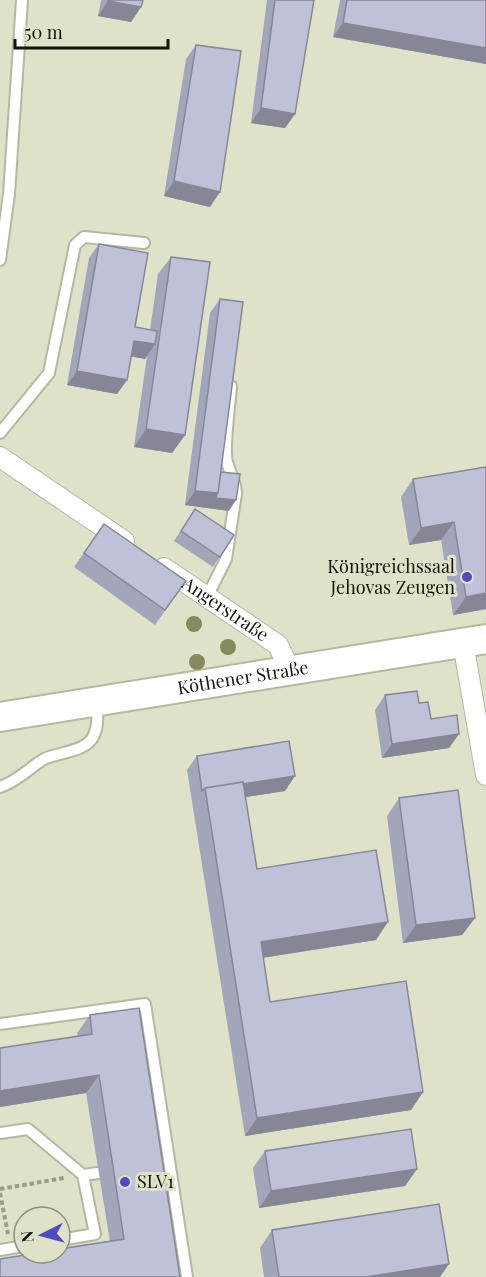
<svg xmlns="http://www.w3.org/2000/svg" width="486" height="1277" font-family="'Playfair Display',serif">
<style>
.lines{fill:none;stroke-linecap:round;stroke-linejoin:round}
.lane-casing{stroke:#b5b8a0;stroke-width:14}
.street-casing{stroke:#b5b8a0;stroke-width:22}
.secondary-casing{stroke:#b5b8a0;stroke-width:32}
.path{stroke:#999c88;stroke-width:4;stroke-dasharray:4.5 3;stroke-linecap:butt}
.lane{stroke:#fff;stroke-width:10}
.street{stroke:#fff;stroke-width:20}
.secondary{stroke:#fff;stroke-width:28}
.tree{fill:#878a5e}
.wall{fill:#a3a6ba}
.shaded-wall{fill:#858797}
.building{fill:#bec1d8;stroke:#858797;stroke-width:1.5}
.poi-dot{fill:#504ac1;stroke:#dfe2c9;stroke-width:2}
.labels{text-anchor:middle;stroke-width:6;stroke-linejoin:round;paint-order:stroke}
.poi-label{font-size:18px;fill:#12130b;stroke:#dfe2c9;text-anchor:end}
.street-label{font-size:18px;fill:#12130b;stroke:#dfe2c9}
</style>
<rect width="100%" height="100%" fill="#dfe2c9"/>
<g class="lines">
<!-- lane casing -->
<g class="lane-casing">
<path id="lane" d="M0 260 9 194 22 0
M0 433 49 373 75 245 84 237 144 243
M207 597 226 559 236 494C236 480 230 474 227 462 223 447 230 404 231 386
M0 787C18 781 29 768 44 759 59 752 87 752 94 735 99 724 97 712 96 702
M0 1024 145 1004 187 1277
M0 1133 28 1129 83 1175 95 1234 60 1240
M83 1175 113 1171
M0 1250 24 1246"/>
</g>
<!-- street casing -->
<g class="street-casing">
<g id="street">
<path d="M0 457 124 541"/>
<path id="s1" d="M164 568 278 645 290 670"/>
<path d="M463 643 486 775"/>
</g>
</g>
<!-- secondary casing -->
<g class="secondary-casing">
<g id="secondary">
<path id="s2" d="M0 717 486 639"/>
</g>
</g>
<!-- path -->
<path class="path" d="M0 1189 64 1178
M0 1193 8 1234"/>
<!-- lane -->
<use href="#lane" class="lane"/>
<!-- street -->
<use href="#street" class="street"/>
<!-- secondary -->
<use href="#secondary" class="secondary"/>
</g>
<!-- trees -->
<g class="tree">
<circle cx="194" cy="624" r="8"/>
<circle cx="228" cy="647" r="8"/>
<circle cx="197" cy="662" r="8"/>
</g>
<!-- wall -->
<path class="wall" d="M101 0H143L141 7 131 22 98 16Z
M267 0H314L295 114 285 128 251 123Z
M340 0H486V64L333 37Z
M196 45 210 207 164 196 186 59Z
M99 244 135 327 150 330 158 274 171 257 185 435 172 453 134 447 147 356 145 359 131 356 127 380 117 394 67 385 89 258Z
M220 299 221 472 229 511 185 505 210 313Z
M486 467V609L453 615 441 540 409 545 401 497 413 479Z
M195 509 234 535 213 567 174 541Z
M104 524 186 581 155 625 74 567Z
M385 695 419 703 431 719 459 734 449 748 382 758 375 710Z
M197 756 285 791 245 797 257 869 376 940 263 958 270 1002 423 1092 411 1110 245 1136 187 770Z
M399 798 475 918 462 935 403 943 387 816Z
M90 1015 180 1277 110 1242 86 1093 0 1107V1048L78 1036 77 1033Z
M265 1151 417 1169 405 1186 259 1208 253 1168Z
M272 1230 440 1277H264L260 1248Z"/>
<!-- shaded-wall -->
<path class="shaded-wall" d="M108 1 141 7 131 22 98 16Z
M343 23 486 48V64L333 37Z
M261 108 295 114 285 128 251 123Z
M174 181 220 192 210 207 164 196Z
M134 341 155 344 145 359 124 355Z
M77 371 127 380 117 394 67 385Z
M146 429 185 435 172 453 134 447Z
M195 491 218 493 236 500 229 511 185 505Z
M454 522 441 540 409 545 421 528Z
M486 593V609L453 615 466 597Z
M459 734 449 748 382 758 392 744Z
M295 776 285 791 207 803 205 790Z
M475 918 462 935 403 943 416 925Z
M388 922 376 940 248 960 261 942Z
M99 1075 86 1093 0 1107V1091Z
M423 1092 411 1110 245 1136 257 1118Z
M417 1169 405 1186 259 1208 271 1191Z
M449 1264 440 1277H366Z"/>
<!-- building -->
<path class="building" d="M109 0H143L141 7 108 1Z
M275 0H314L295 114 261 108Z
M347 0H486V48L343 23Z
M196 45 241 51 220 192 174 181Z
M99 244 148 253 135 327 157 331 155 344 134 341 127 380 77 371Z
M171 257 210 262 185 435 146 429Z
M220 299 243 302 218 493 195 491Z
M486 467V593L466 597 454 522 421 528 413 479Z
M221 472 240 474 236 500 215 498 218 493Z
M195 509 234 535 220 557 181 531Z
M104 524 186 581 165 610 84 553Z
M417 691 419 703 428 702 431 719 457 715 459 734 392 744 385 695Z
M289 741 295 776 243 784V782L205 788 202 791 197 756Z
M243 782 257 869 376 850 388 922 261 942 270 1002 406 981 423 1092 257 1118 205 788Z
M458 790 475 918 416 925 399 798Z
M139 1008 180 1277H0V1259L38 1253H60V1249L124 1239 99 1075 0 1091V1048L92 1034 90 1015Z
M411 1129 417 1169 271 1191 265 1151Z
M439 1204 449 1264 366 1277H279L272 1230Z"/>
<!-- markers -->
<g class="poi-dot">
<circle cx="467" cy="577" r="6"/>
<circle cx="125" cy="1182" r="6"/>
</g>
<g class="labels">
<!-- poi labels -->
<g class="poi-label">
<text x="455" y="573">Königreichssaal<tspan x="455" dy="21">Jehovas Zeugen</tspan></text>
<text x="137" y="1188" text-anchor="start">SLV1</text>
</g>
<!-- street labels -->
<g class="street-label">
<text dy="6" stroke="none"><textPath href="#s1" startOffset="74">Angerstraße</textPath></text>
<text dy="6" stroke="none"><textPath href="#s2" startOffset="246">Köthener Straße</textPath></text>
</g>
</g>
<!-- north arrow -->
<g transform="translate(42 1235) rotate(264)"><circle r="28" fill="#dfe2c9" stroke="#8d8f7d" stroke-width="1.5"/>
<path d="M0-4.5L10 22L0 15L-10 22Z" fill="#504ac1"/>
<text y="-9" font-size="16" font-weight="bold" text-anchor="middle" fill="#12130b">N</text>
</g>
<!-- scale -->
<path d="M15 39v9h153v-9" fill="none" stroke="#12130b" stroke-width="3"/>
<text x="24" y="39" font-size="18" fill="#12130b" stroke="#dfe2c9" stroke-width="4.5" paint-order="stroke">50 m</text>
</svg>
